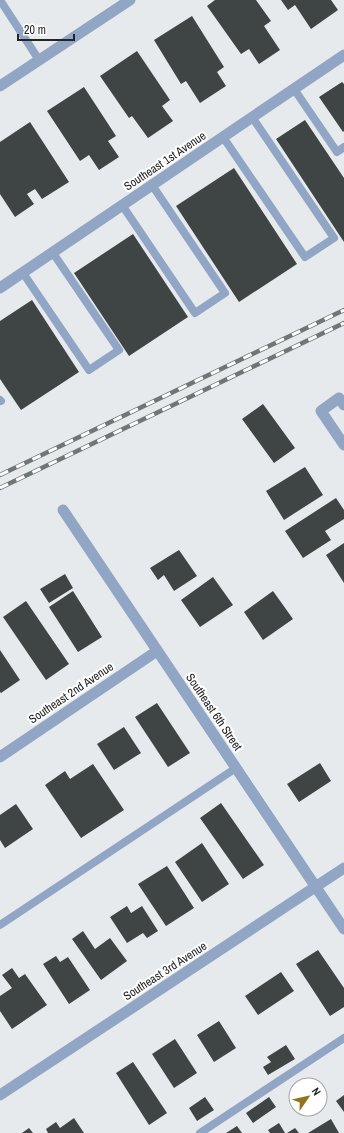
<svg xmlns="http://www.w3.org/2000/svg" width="344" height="1133" font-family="'Archivo Narrow',sans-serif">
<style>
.building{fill:#3f4445}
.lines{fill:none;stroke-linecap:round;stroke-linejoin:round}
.service{stroke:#91a5c5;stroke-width:8}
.minor{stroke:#91a5c5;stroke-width:11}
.tertiary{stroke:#91a5c5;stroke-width:11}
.rail-casing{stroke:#727576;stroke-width:4.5}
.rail{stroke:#fff;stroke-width:3;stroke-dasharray:9;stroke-linecap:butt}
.labels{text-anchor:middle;stroke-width:4;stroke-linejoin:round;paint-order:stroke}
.street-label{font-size:12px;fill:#222425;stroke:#fff}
</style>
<rect width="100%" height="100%" fill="#e6eaed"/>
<!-- building -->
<path class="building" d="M215 0H256L271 21 264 26 280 50 259 64 249 49 241 54 207 6Z
M281 0H331L338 10 311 29 295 5 288 10Z
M192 16 224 67 217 72 226 86 200 103 186 81 181 84 154 40Z
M137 51 170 100 162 106 173 121 148 138 132 116 129 118 100 76Z
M342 82 344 84V131L343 132 319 97Z
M84 87 116 136 108 141 119 157 99 170 89 155 80 161 47 111Z
M305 120 344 178V242L276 139Z
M30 122 69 182 42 199 35 189 27 194 34 204 15 217 0 194V142Z
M234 168 297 264 239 302 176 206Z
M133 234 188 317 129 356 74 273Z
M32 300 79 372 21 410 0 379V321Z
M263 404 295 448 274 463 242 419Z
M305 467 323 495 284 520 266 491Z
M336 498 344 510V519L325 531 331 540 303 558 285 531Z
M344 543V583L326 555Z
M179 550 197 576 174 591 164 575 158 580 150 568Z
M65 574 73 588 49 603 40 589Z
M213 577 233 605 200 627 181 600Z
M73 591 102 637 78 652 49 607Z
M273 591 293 619 263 640 244 612Z
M26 601 69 664 46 680 3 617Z
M0 650 20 680 1 693 0 692Z
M157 703 190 753 168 767 135 717Z
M124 727 141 753 114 770 97 744Z
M320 763 331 781 299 802 287 784Z
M93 764 124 810 81 838 45 785 65 771 70 779Z
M221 803 264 865 243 879 200 818Z
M16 804 33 829 5 848 0 840V815Z
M202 843 229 884 202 902 175 862Z
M167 866 194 908 166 926 138 884Z
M127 906 131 913 142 906 158 931 147 938 143 933 127 943 110 917Z
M83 931 95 949 110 938 127 961 101 980 72 939Z
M318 950 344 988V1007L330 1016 296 964Z
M56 956 60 962 68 957 90 990 69 1004 43 964Z
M12 968 19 978 25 974 47 1005 12 1029 0 1011V996L12 988 2 975Z
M281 972 294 991 258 1015 245 996Z
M219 1021 236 1048 214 1062 197 1035Z
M175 1039 197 1073 174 1088 152 1054Z
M286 1045 295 1059 268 1075 263 1067 271 1062 267 1057Z
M133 1062 167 1113 149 1125 116 1073Z
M344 1095V1112L336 1101Z
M205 1097 214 1110 197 1121 189 1108Z
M269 1097 276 1107 253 1123 246 1113Z
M74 1118 84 1133H48L46 1129 56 1122 60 1128Z
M331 1119 339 1133H308Z
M279 1123 285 1133H270L268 1130Z
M237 1126 242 1133H226Z
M29 1128 33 1133H22Z
M295 1128 299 1133H287Z"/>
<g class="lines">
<!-- service -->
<path class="service" d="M0 0 39 60
M294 89 337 152 344 147
M223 137 305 257 334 238 252 117
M122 205 195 313 225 293 152 185
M23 273 89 370 119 350 53 253
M0 400 1 401
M0 925 236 768
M200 1133 344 1038"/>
<!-- minor -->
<path class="minor" d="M0 288 344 55
M344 405 339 398 321 411 344 445
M63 510 344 929
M0 757 157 651
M0 1095 344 868"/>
<!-- tertiary -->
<path class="tertiary" d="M0 86 130 0"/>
<!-- rail casing -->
<g class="rail-casing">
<path id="rail" d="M0 475 344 310
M0 488 344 323"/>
</g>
<!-- rail -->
<use href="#rail" class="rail"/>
</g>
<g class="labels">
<!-- street labels -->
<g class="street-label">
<text transform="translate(165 161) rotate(-34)" y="4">Southeast 1st Avenue</text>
<text transform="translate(71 693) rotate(-34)" y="4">Southeast 2nd Avenue</text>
<text transform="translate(214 712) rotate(56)" y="4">Southeast 6th Street</text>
<text transform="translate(165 971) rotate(-33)" y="4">Southeast 3rd Avenue</text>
</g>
</g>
<!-- north arrow -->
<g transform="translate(308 1097) rotate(56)"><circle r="19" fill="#ffffff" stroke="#a7a7a8"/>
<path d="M0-3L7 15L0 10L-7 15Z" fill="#90751b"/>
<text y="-6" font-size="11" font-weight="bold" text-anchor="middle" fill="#222425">N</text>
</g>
<!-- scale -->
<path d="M18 34v6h56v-6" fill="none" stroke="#222425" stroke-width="2"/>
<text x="24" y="34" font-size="12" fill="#222425" stroke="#ffffff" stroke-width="3" paint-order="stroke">20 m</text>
</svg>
